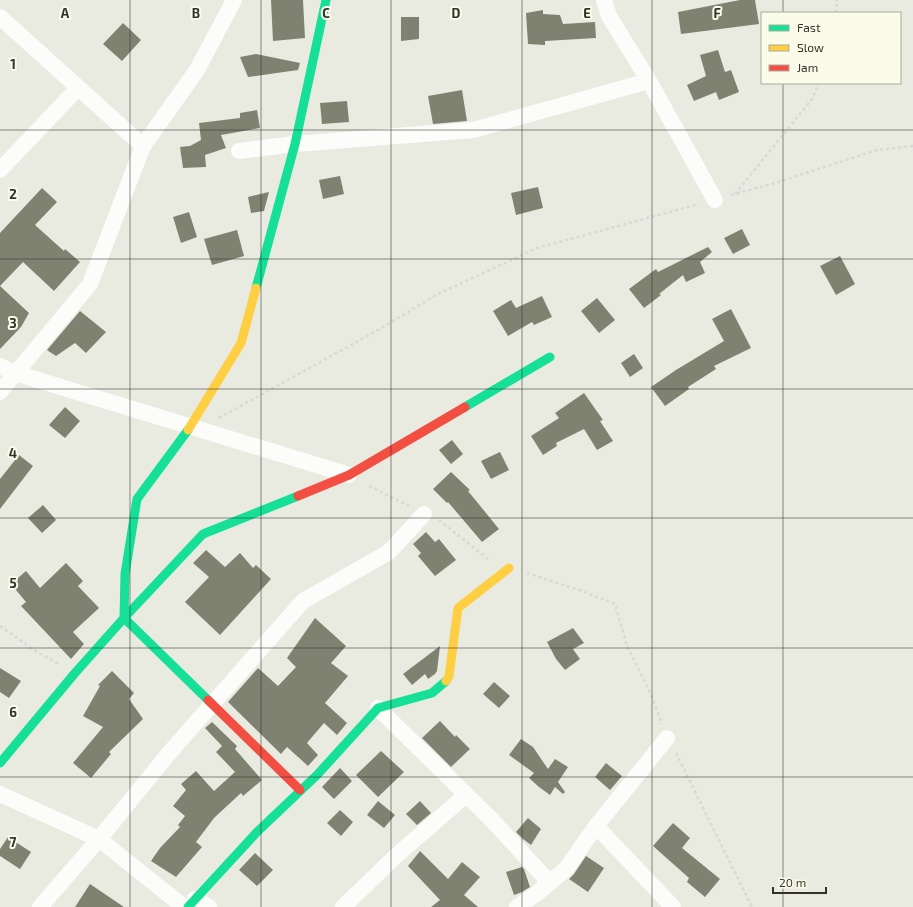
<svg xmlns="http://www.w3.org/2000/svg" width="913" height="907" font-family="'Exo 2',sans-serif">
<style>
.building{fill:#808271}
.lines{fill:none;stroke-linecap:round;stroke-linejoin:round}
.path{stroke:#d8d8d5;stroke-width:2.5;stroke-dasharray:3 3;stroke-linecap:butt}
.street{stroke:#fcfcfa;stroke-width:16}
.fast{stroke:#16e098;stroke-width:9}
.slow{stroke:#ffcf43;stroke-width:9}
.jam{stroke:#f24e42;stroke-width:9}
.grid{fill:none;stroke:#32322b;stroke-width:1;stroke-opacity:0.55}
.grid-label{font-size:13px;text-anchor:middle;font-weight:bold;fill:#32322b;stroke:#fafce9;stroke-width:4;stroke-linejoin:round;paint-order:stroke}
</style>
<rect width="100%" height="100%" fill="#e9ebe0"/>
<!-- building -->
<path class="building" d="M271 0H303L305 38 273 41Z
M740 0H755L759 24 681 34 678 12Z
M543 10V14L560 15 563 24 595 22 596 38 545 41V45L528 44 526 13Z
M401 17H419V39L401 41Z
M123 23 141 40 122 61 103 44Z
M718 50 725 72 731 70 739 92 719 100 716 92 694 101 687 85 706 76 700 55Z
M256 54 300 63 298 70 248 77 240 57Z
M462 90 467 121 433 124 428 96Z
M347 101 349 122 322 124 320 103Z
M257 110 260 128 221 135 226 148 205 155 206 167 183 168 180 147 190 146 201 140 199 123 240 118V113Z
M340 176 344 194 323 199 319 180Z
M538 187 543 208 516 215 511 193Z
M42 188 57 202 35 225 64 251 65 249 80 262 54 291 23 262 0 286 29 313 21 327 0 349V233Z
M269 192 264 211 251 213 248 197Z
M189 212 197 237 181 243 173 217Z
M742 229 750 245 733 254 724 238Z
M237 230 244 256 212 265 204 239Z
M708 247 712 252 700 262 705 273 686 282 683 275 659 294 661 295 644 308 629 289 656 269 658 272Z
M840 256 855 284 836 295 820 266Z
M542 296 552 317 534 325 532 322 508 336 493 311 511 300 516 308Z
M597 298 615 320 599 333 581 311Z
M731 309 751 348 714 366 716 369 688 387 689 389 665 406 651 387 676 370 724 341 712 319Z
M80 311 106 332 86 353 75 343 56 356 47 350Z
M634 354 643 368 630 377 621 363Z
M584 393 603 420 600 421 613 441 597 450 584 429 556 443 557 446 543 455 531 436 559 418 555 413Z
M65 407 80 421 65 438 49 425Z
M452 440 463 454 451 464 439 450Z
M500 452 509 470 491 479 481 461Z
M19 455 33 466 0 509V479Z
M451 472 470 490 468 491 499 529 482 542 448 502 447 503 433 489Z
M43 505 56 520 42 533 28 518Z
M426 532 435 542 439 539 456 560 435 576 418 556 421 553 413 544Z
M206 550 225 567 240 553 253 568 256 565 271 579 220 635 185 602 209 577 193 563Z
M66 563 83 581 78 586 99 608 73 632 84 644 71 659 21 606 26 602 11 584 26 571 40 588Z
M315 618 346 646 331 663 348 676 325 703 347 723 337 735 324 723 307 743 318 755 308 766 287 747 281 754 228 702 258 668 278 686 296 667 287 658Z
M573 628 584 643 573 649 580 659 565 670 556 659 547 642Z
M440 646 437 671 435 674 428 679 425 674 412 685 403 674Z
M0 668 21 681 9 698 0 692Z
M112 671 134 693 129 699 143 719 109 752 111 754 91 778 73 763 103 727 83 716 100 686 98 685Z
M494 682 510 696 499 708 483 694Z
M440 721 455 737 456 735 470 749 451 767 422 738Z
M212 722 237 746 235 749 262 780 243 796 241 793 214 818 196 842 202 847 176 877 151 861 160 848 180 827 178 825 185 816 173 806 186 790 181 784 196 771 214 791 235 772 216 752 222 746 205 728Z
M521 739 533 747 548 769 555 759 568 767 558 782 565 792 563 794 555 787 550 795 539 787 529 778 534 773 509 755Z
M381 751 404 772 378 797 356 775Z
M606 763 622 776 610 790 595 777Z
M340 768 352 781 334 799 322 787Z
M378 801 395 815 384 828 367 815Z
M420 801 431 813 417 825 406 814Z
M340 810 353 822 341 836 327 823Z
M528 818 541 829 531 845 523 839 516 832Z
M673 823 690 838 682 848 720 879 705 897 687 882 689 878 653 846Z
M8 837 31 852 20 869 0 856V849Z
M420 851 448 879 462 862 480 877 464 895 478 907H431L440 900 408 866Z
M255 853 273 870 257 886 239 870Z
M586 856 604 868 588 892 569 879 574 874Z
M522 867 524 869 530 887 522 892 514 895 506 872Z
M90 884 124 907H75Z"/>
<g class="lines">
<!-- path -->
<path class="path" d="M836 13 837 0
M735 194 812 99 819 83
M731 195 772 184 877 150 913 146
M219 418 378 330 438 294 537 248 699 204
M369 486 409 506
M439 520 488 559
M527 573 582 591 615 604 627 646 651 694 662 724
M0 626 37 652 59 664
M676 753 752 907"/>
<!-- street -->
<path class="street" d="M604 0 609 16 649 81 715 200
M0 17 143 146
M239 151 295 144 473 130 649 81
M0 170 78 88
M0 366 15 373 349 475
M0 392 90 284 143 146 197 70 234 0
M378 708 491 819 550 883
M0 794 99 839 184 907
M596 826 673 907
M195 899 209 907
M40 907 99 839 170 752 303 601 389 552 424 514
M343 907 398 854 466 795
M517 907 536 894 566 869 596 826 667 738"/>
<!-- fast -->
<path class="fast" d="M256 288 295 144 326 0
M465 407 550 357
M188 430 137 499 125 574 124 618 208 700
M0 763 75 673 124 618 203 534 298 496
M188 907 257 832 317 775 378 708 432 693 446 681"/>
<!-- slow -->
<path class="slow" d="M188 430 241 343 256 288
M446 681 449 676 458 608 509 568"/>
<!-- jam -->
<path class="jam" d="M298 496 349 475 465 407
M208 700 300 790"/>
</g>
<!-- grid -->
<path class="grid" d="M130 0V907M261 0V907M391 0V907M522 0V907M652 0V907M783 0V13M783 83V907M0 130H913M0 259H913M0 389H913M0 518H913M0 648H913M0 777H913"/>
<g class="grid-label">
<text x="65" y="18">A</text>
<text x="196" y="18">B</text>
<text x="326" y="18">C</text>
<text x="456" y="18">D</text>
<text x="587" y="18">E</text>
<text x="717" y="18">F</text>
<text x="13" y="69">1</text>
<text x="13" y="199">2</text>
<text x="13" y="328">3</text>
<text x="13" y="458">4</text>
<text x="13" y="588">5</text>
<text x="13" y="717">6</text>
<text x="13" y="847">7</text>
</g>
<!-- legend -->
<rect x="761" y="12" width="140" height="72" fill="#fafce9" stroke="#aaab9d"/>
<rect x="769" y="25" width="20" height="6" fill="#16e098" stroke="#aaab9d"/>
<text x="797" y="32" font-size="12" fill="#32322b">Fast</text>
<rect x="769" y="45" width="20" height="6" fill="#ffcf43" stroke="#aaab9d"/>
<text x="797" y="52" font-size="12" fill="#32322b">Slow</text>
<rect x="769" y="65" width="20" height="6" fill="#f24e42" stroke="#aaab9d"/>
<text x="797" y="72" font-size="12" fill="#32322b">Jam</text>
<!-- scale -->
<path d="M773 887v6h53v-6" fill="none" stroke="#32322b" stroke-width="2"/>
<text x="779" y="887" font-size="12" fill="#32322b" stroke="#fafce9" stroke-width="3" paint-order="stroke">20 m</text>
</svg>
